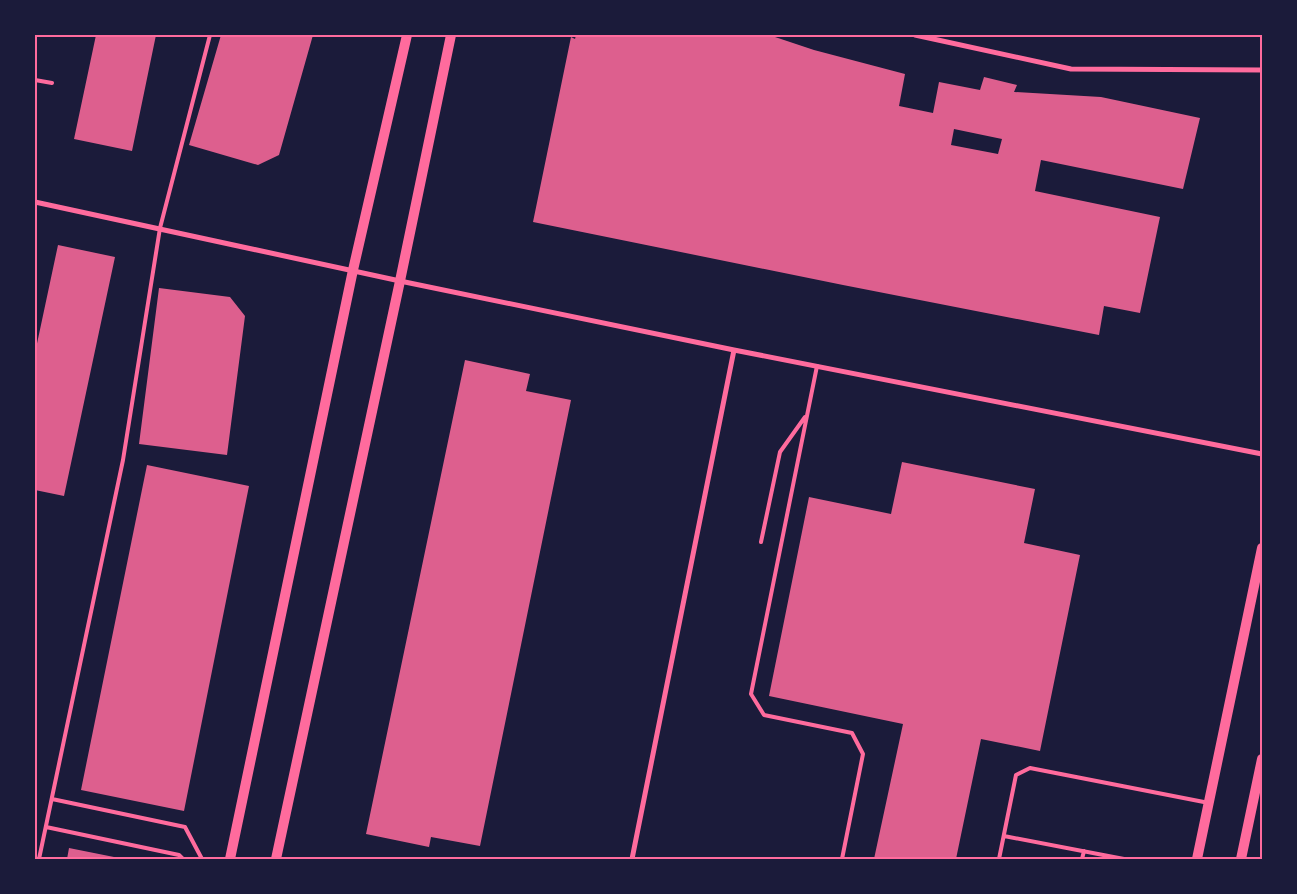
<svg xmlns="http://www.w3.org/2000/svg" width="1297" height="894" font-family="'IBM Plex Sans',sans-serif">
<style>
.building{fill:#dd5f8e;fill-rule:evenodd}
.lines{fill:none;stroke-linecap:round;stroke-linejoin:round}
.service{stroke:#ff6b9d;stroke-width:4}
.minor{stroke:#ff6b9d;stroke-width:5}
.secondary{stroke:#ff6b9d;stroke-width:10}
.neatline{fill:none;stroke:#ff6b9d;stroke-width:2}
</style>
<rect width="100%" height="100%" fill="#1b1b3a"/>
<!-- building -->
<path class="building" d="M96 35H156L132 151 74 139Z
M221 35H313L279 155 258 165 189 145Z
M576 35H769L814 50 905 74 899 106 933 113 939 82 980 90 984 77 1017 85 1014 92 1101 97 1200 118 1183 189 1041 160 1035 191 1160 217 1140 313 1104 306 1099 335 843 285 533 222 571 37 575 39ZM954 129 1002 139 998 154 951 145Z
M58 245 115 257 64 496 35 490V353Z
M159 288 230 297 245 316 227 455 139 444Z
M465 360 530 374 526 391 571 400 480 846 431 837 429 847 366 834Z
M902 462 1035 489 1024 543 1080 555 1040 751 981 739 956 859H874L903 724 769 696 809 497 891 514Z
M147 465 249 486 184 811 81 790Z
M69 848 119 858V859H67Z"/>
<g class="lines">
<!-- service -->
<path class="service" d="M35 80 52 83
M817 366 751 694 764 715 852 733 863 754 842 859
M761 542 780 452 805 417
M52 799 185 827 202 859
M46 827 179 855 183 859
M1004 836 1124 859
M39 859 123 460 160 228 210 35
M999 859 1016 775 1030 768 1209 803
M1082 859 1084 851"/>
<!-- minor -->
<path class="minor" d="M915 35 1071 69 1262 70
M35 202 400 281 734 350 1262 454
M632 859 734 350"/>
<!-- secondary -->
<path class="secondary" d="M230 859 353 270 407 35
M276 859 400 281 451 35
M1197 859 1262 548
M1241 859 1262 759"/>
</g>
<!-- border -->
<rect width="1297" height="894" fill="none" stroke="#1b1b3a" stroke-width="72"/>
<rect x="36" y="36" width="1225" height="822" class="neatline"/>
</svg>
